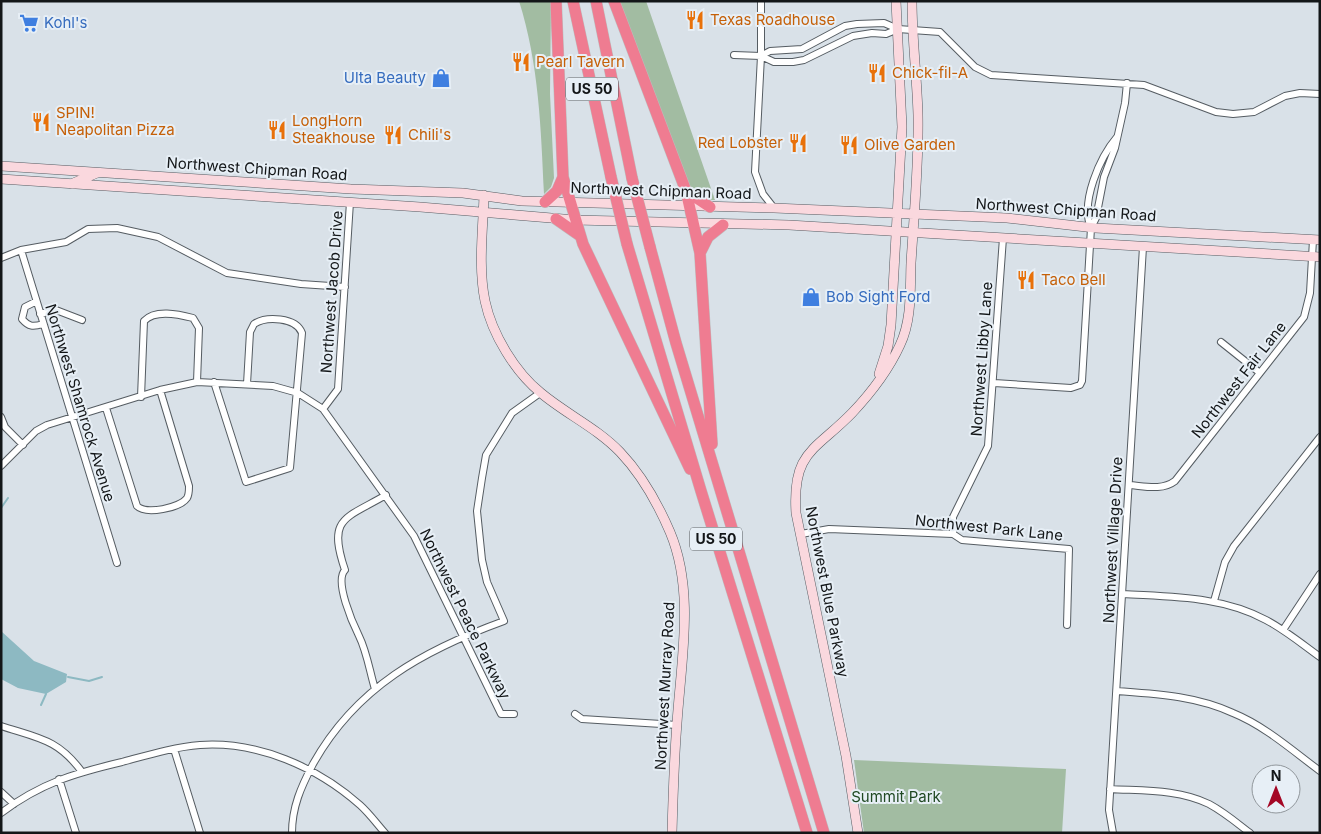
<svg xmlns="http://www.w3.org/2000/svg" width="1321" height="834" font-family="Inter,sans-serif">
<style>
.green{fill:#a2bca2}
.water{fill:#8db9c2}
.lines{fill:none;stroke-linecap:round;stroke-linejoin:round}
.stream{stroke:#8db9c2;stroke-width:2}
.street-casing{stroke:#555c62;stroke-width:8}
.secondary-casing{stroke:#555c62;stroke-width:10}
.highway-casing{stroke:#bdbebe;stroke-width:12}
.street{stroke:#fff;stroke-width:6}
.secondary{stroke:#fad8de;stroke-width:9}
.highway{stroke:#ef7c91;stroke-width:11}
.highway-bridge-casing{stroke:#bdbebe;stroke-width:12;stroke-linecap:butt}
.highway-bridge{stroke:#ef7c91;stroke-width:11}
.labels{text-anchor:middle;stroke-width:4;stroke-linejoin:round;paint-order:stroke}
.shield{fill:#e7eff6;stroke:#53575b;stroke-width:1}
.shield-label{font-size:14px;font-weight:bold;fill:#131618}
.food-label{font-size:15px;fill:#c56008;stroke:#e7eff6;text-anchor:start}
.shop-label{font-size:15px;fill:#366cbe;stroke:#e7eff6;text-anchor:start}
.street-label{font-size:15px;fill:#131618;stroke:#e7eff6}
.park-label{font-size:15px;fill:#204923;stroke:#e7eff6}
</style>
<rect width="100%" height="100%" fill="#d9e1e8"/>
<!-- green -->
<path class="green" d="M519 1H551L550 94 554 178 551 187 544 194C541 129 539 64 519 1Z
M618 1H646L715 200H702L691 190Z
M854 760 1066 769 1062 833H864Z"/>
<!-- water -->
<path class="water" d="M1 631 34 661 67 674 66 682 46 694 18 688 1 679Z"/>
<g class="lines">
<!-- stream -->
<path class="stream" d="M1 508 8 498
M68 677 89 681 102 677
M41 705 46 694"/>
<!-- street casing -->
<g class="street-casing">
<path id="street" d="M761 1V56L755 172 763 194 774 208
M734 55 761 56 774 62H793L804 60 853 36 872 33 886 34 898 29
M761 56 770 51 802 49 845 26 857 24 884 23 898 29 940 32 975 67 991 75 1144 85 1216 112 1233 114 1254 112 1285 96 1300 93 1320 94
M1091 228C1080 202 1100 157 1117 137
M21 250 117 563
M1 258 21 250 66 242 88 229 117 228 158 237 227 273 301 284 345 287
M35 302 25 307 22 319C29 327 33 327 43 324
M40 314 56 310 82 320
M1221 342 1260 373
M214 382 246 482 290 468 302 333C296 317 266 316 254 324L250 332 247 384
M994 383 1071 388 1080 385 1082 381 1091 228 1096 218 1104 177 1115 148 1125 103 1127 83
M141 397 144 321C155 309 178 314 193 318L199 328 197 382
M106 408 137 506C146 515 180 508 187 498 189 495 189 490 189 486L160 390
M323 409 338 389 350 202
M1 417 5 427 23 445
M1 466 36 431 47 425 160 390 197 382 273 386 298 393 323 409 414 536 501 714H514
M1129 485C1144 486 1162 491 1175 481L1304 317 1310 293 1313 240
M801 534 829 529 953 534 962 540 1069 549 1067 625
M953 534V517L988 446 1003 238
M1123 594C1171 597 1222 596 1266 620 1285 630 1302 644 1320 657
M1214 601 1225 562 1234 546 1320 437
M1283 630 1320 574
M375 689C370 673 367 652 359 636 353 624 334 581 345 570 327 517 345 519 386 495
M1117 691C1157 694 1196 696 1233 713 1265 726 1293 751 1320 771
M575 714 582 719 677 725
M1 726C38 738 58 739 82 772
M174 749 200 833
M59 779 76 833
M1110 789C1143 791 1178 789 1209 804 1224 812 1237 823 1250 833
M1 792 14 804
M1 813C41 783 75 773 122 762 148 755 174 747 200 745 258 741 317 767 360 805 369 813 377 824 385 833
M292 833C292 807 301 787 313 764 356 687 424 650 504 621L487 582 482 560 477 511 482 478 486 455 512 413 540 393
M1113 833 1109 810 1143 247"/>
</g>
<!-- secondary casing -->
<g class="secondary-casing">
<path id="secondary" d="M1 166 351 189 463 193 522 201 774 208 1007 218 1095 228 1320 240
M1 179 420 207 575 220 789 225 1320 257
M71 184 97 173
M484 195C483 229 478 267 485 301 492 334 515 372 541 393 566 414 597 428 620 452 641 474 658 504 670 532 695 591 681 661 677 723 674 760 673 796 672 833
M879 374 888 346 891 325 902 127 896 1
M858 833 846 756 796 513C792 451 815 451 852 413 870 394 889 369 900 345 912 320 910 290 911 263 914 214 919 164 918 115 917 77 912 39 912 1"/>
</g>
<!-- highway casing -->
<g class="highway-casing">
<path id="highway" d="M556 1 563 177 583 244 690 469
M573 1 611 177
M596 1 632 178
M614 1 686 191 700 253 712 444
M686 191 710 207
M545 202 557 191 563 177
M556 219 579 235
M627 244 701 491 807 833
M650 247 676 343 824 833
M700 253 708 237 723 225"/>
</g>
<!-- street -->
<use href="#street" class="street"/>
<!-- secondary -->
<use href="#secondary" class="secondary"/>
<!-- highway -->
<use href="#highway" class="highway"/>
<!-- highway-bridge casing -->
<g class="highway-bridge-casing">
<path id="highway-bridge" d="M611 177 627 244
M632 178 650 247"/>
</g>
<!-- highway-bridge -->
<use href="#highway-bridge" class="highway-bridge"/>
</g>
<!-- icons -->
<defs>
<g id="restaurant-bare" transform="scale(1.5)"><path d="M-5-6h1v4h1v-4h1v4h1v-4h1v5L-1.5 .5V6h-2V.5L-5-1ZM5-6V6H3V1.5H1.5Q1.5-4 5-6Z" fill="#e8710a" stroke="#e7eff6" stroke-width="2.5" paint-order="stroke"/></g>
<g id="supermarket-bare" transform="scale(1.5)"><path d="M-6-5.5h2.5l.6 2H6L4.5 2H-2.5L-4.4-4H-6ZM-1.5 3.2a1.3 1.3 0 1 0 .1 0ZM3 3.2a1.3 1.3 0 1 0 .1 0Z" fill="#3f7fe0" stroke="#e7eff6" stroke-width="2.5" paint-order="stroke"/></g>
<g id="shop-bare" transform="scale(1.5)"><path d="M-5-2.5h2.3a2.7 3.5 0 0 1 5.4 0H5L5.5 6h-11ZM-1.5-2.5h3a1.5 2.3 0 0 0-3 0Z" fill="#3f7fe0" stroke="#e7eff6" stroke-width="2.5" paint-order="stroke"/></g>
</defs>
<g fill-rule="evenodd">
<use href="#restaurant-bare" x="695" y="20"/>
<use href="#supermarket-bare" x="29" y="23"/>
<use href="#restaurant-bare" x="521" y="62"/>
<use href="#restaurant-bare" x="877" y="73"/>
<use href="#shop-bare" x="441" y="78"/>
<use href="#restaurant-bare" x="41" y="122"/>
<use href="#restaurant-bare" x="277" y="130"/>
<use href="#restaurant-bare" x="393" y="135"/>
<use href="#restaurant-bare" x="798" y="143"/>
<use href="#restaurant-bare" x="849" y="145"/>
<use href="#restaurant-bare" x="1026" y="280"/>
<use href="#shop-bare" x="811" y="297"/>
</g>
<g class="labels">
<!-- shield labels -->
<g class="shield">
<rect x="566" y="77.5" width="52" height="23" rx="4"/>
<rect x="690" y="527.5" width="52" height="23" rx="4"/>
</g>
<g class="shield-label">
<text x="592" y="94">US 50</text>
<text x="716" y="544">US 50</text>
</g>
<!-- food labels -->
<g class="food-label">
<text x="710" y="25">Texas Roadhouse</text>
<text x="536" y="67">Pearl Tavern</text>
<text x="892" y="78">Chick-fil-A</text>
<text x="56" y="118">SPIN!<tspan x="56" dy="17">Neapolitan Pizza</tspan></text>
<text x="292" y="126">LongHorn<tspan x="292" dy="17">Steakhouse</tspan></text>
<text x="408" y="140">Chili's</text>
<text x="783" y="148" text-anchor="end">Red Lobster</text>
<text x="864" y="150">Olive Garden</text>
<text x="1041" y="285">Taco Bell</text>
</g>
<!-- shop labels -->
<g class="shop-label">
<text x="44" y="28">Kohl's</text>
<text x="426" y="83" text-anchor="end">Ulta Beauty</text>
<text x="826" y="302">Bob Sight Ford</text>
</g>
<!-- street labels -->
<g class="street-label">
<text transform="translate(257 169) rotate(4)" y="5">Northwest Chipman Road</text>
<text transform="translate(661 191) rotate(2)" y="5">Northwest Chipman Road</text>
<text transform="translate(1066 210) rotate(4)" y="5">Northwest Chipman Road</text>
<text transform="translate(332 292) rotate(-86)" y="5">Northwest Jacob Drive</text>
<text transform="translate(982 359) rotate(-86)" y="5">Northwest Libby Lane</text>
<text transform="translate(1239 380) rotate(-52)" y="5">Northwest Fair Lane</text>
<text transform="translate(80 403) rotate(73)" y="5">Northwest Shamrock Avenue</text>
<text transform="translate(989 528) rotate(6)" y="5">Northwest Park Lane</text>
<text transform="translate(1113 540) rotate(-87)" y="5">Northwest Village Drive</text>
<text transform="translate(827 592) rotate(79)" y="5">Northwest Blue Parkway</text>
<text transform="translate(465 614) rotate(64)" y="5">Northwest Peace Parkway</text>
<text transform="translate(665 686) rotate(-87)" y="5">Northwest Murray Road</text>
</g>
<!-- park labels -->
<g class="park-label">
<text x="896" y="802">Summit Park</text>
</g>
</g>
<!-- border -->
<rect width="1321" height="834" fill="none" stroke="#131618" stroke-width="5"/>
<!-- north arrow -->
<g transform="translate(1276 789)"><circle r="24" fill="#e7eff6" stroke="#92989d"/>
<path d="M0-4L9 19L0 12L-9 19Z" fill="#a40725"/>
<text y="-8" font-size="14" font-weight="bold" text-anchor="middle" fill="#131618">N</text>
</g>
</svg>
